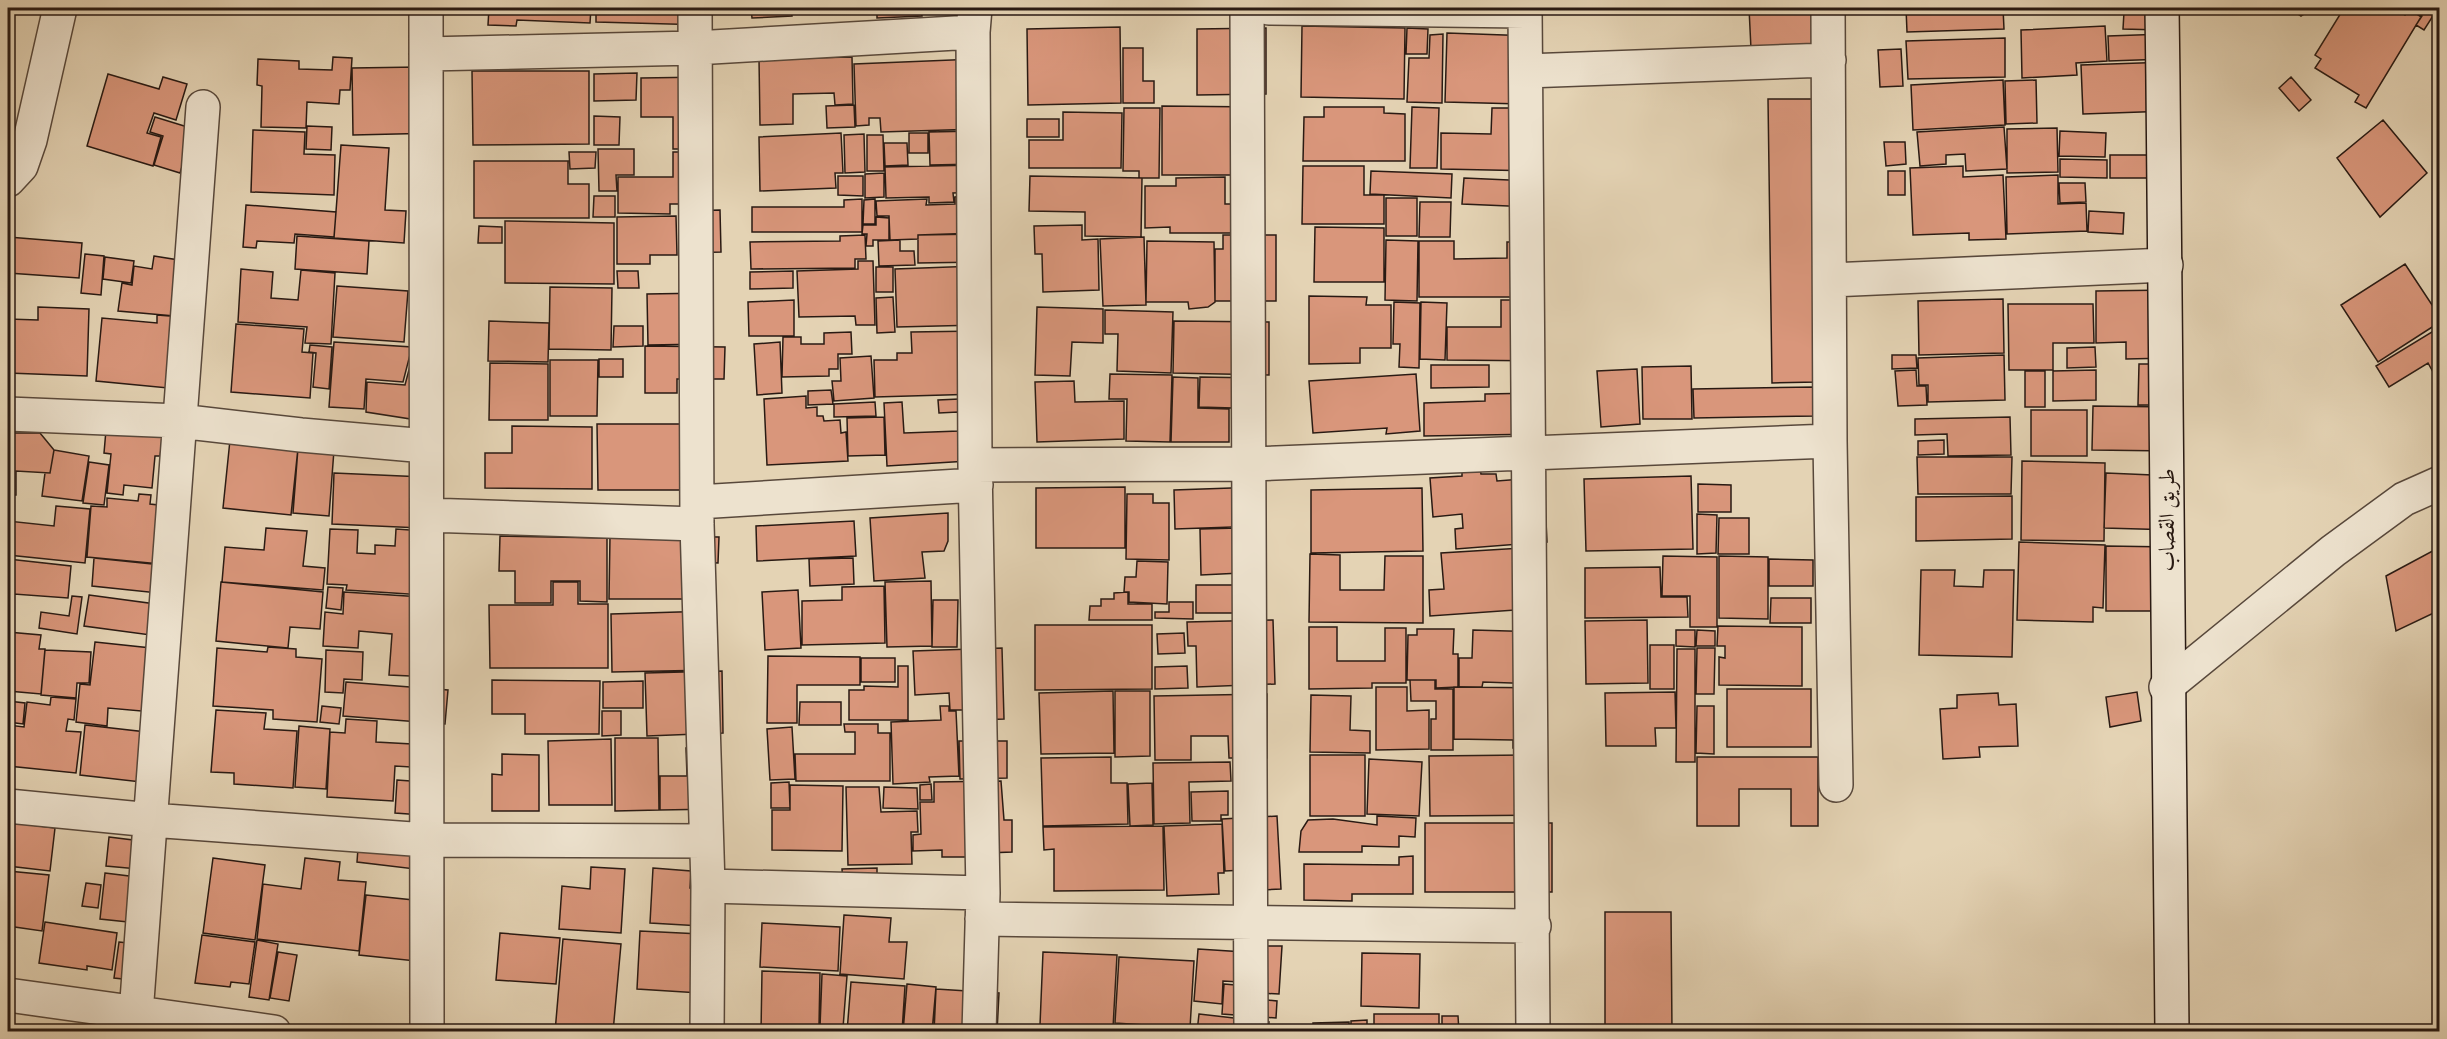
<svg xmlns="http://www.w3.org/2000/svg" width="2447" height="1039" font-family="'IM FELL Great Primer',Amiri,serif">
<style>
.building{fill:#d9967b;stroke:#291a13;stroke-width:1.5}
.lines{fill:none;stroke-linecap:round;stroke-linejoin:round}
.street-casing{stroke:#58483b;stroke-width:36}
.secondary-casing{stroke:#291a13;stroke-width:36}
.street{stroke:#ede2ce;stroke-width:33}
.secondary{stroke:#ede2ce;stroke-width:33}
.labels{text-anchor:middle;stroke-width:5;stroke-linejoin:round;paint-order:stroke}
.street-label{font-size:22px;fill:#291a13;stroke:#ede2ce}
</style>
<rect width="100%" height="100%" fill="#e4d3b4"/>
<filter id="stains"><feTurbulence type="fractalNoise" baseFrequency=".00333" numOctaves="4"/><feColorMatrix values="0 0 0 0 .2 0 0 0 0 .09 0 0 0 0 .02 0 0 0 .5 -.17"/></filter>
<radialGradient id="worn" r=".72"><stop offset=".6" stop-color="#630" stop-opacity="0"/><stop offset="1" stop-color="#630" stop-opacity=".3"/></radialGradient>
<!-- building -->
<path class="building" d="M489 8H591L590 23 517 20 516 26 488 25Z
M596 8H706V25L596 22Z
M751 8H791L792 16 752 18Z
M877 8H921L922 16 877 18Z
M1749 8H1812L1814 46 1751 49Z
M1906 8H2003L2004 29 1907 32Z
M2036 8H2089L2036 10Z
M2091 8H2160V30L2123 29 2124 12H2091Z
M2289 8H2313L2301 16Z
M2344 8H2352L2359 11 2361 8H2393L2405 15 2409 9 2421 17 2366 108 2355 102 2359 95 2315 68 2321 59 2315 55Z
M2395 8H2438L2424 30 2416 25 2422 16 2409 8 2405 14Z
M1302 26 1405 28 1404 99 1301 97Z
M2105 26 2107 61 2076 63 2077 75 2022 78 2021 30Z
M1120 27 1121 103 1028 105 1027 29Z
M1266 28V94L1197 95V29Z
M1407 28 1428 29 1427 54H1406Z
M1447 33 1534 36 1521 104 1445 102Z
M1443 34 1442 103 1407 102 1409 58H1429L1430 35Z
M2165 34 2166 59 2109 61 2108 36Z
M2005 38V77L1908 79 1906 41Z
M1123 48H1143V81H1154V103H1123Z
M1901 49 1903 86 1880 87 1878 50Z
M333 57 352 58 350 90H340L339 104 307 102 306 128 261 127 262 86 257 85 258 59 299 61V69L332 70Z
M852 57 853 104 835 105 834 93 793 94V124L760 125 759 59Z
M976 59 978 129 881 132 880 118H869V125L856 126 854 64Z
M2169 62 2170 111 2083 114 2081 65Z
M419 67 439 133 353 135 352 68Z
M472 71H589V144L473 145Z
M637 73 636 100 594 101V74Z
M108 74 159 89 163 77 187 84 176 120 154 113 147 133 161 137 153 166 87 146Z
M706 77 707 149H673V117H641V78Z
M2291 77 2311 100 2299 111 2279 88Z
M2003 80 2005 125 1913 130 1911 85Z
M2036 80 2037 123 2006 124 2005 81Z
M1768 99H1813L1817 382 1772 383Z
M854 105 855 127 827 128 826 106Z
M1162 106 1259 107V175H1162Z
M1324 107H1384V113L1405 114V161H1303L1304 117H1324Z
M1412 107 1439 108 1437 168H1410Z
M1124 108H1160L1159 178H1139V171H1123Z
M1492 108H1535L1534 171 1441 169V133L1491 134Z
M1063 112 1122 113 1121 168H1029V140H1063Z
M594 116 620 117 619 145H594Z
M155 117 194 129 180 173 154 165 163 136 150 132Z
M1027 119H1059V137H1027Z
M2383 120 2427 173 2380 217 2337 158Z
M307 126 332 127 331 150 306 149Z
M2004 127 2007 169 1966 171 1965 154 1946 155V164L1920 166 1917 132Z
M2057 128 2058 172 2007 173V129Z
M253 130 305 132 304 154 335 155 334 195 251 192Z
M977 131 978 164 930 165 929 132Z
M2060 131 2106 133 2105 157 2059 156Z
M841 133 843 173H835L836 188 760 191 759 137Z
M909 133H928V153H909Z
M864 134 865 172 845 173 844 135Z
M867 135H883L884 171H867Z
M1884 142H1905L1906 164 1886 166Z
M884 143H907L908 165 885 166Z
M341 145 389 148 385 210 406 211 404 243 334 238Z
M598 149H634V175H616L617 191H599Z
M569 152H596L595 168 570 169Z
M673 152H711L710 204H670V214L618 213V177H673Z
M2110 155H2160L2159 178H2110Z
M2060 159 2107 160V178L2060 177Z
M474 161H568V184H589V218H474Z
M977 165V192L953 193 954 202 929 203V197L886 198 885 167Z
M1303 166H1364V195H1384V224H1302Z
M1963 166V177L2003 175 2006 239 1969 240V233L1913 235 1910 168Z
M1371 171 1452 174 1451 198 1370 194Z
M1888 171H1905V195H1888Z
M884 173V197L865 198V174Z
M2058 175V204L2086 203 2087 231 2007 234 2006 177Z
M838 176H863V196L838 195Z
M1030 176 1142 178 1141 237 1085 236V212L1029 211Z
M1225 177V204H1237V233H1170V227L1145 228V186H1176V178Z
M1464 178 1534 181 1532 207 1462 204Z
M2059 183H2085L2086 202 2060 203Z
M977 195 978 233 918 235V239L890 240 889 216H877L876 201 927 199 926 205 955 204V197Z
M594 196H615V217H593Z
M1386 198H1417V236H1386Z
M862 199V232H752V207H844V200Z
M875 199V224H863L864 200Z
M1420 202H1451L1450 237H1419Z
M246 205 336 212 334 237 295 234 294 243 257 241 256 248 243 247Z
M720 210 721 252 680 253 679 211Z
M2089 211 2124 213 2123 234 2088 232Z
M676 216 677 255H650V264H617V217Z
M876 217 889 218V240H873V246H866L867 234H862L863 225H876Z
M505 221 614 223V284L505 283Z
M1082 225V240L1098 239 1099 290 1043 292 1042 254H1035L1034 226Z
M479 226 502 227V243H478Z
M1315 227 1384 228V282H1314Z
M981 234 982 262 918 263V235Z
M865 235 866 259H855V268L751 269 750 242 840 241V236Z
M1223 235H1276V301H1215V249H1223Z
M297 236 369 241 367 274 295 269Z
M8 237 82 243 79 278 8 273Z
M1144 237 1146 305 1103 306 1100 239Z
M900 240V251H914L915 265 879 266 878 241Z
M1386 240 1418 241 1417 301 1385 300Z
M1147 241 1214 242 1215 302 1208 307 1189 309 1188 302H1146Z
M1419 241H1454V259L1507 258V242H1538L1537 297H1419Z
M85 254 104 256 101 295 81 293Z
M154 256 191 262 186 317 118 311 122 283 132 285 134 266 152 269Z
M105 257 134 261 131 283 103 279Z
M858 261H873L875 325H856L855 316 799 317 797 271 858 269Z
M2405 264 2440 317V322L2378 362 2341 305Z
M977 266 979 325 897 327 895 269Z
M876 267H893V292H876Z
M241 269 273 272 271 298 298 300 301 270 335 273 331 344 305 343 307 327 238 322Z
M617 271H638L639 288H618Z
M793 271V288L750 289V272Z
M337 286 408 291 404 342 333 337Z
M550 287 612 288 611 350 549 349Z
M2170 290 2171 358 2126 359V342L2096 343V291Z
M707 293 708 344 648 345 647 294Z
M1309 296 1367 297 1366 305H1391V348H1360V363L1309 364Z
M893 297 895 332 877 333 876 298Z
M2003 299 2004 353 1919 355 1918 301Z
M794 300V336H749L748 302Z
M1501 300H1544L1543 361 1447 360V327H1501Z
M1394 302 1420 303 1419 368 1399 367 1400 344H1393Z
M1421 302 1447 303 1445 360 1420 359Z
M2008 304H2093L2094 343H2053V370H2009Z
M38 307 89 309 87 376 8 373V319L38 320Z
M1037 307 1103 309V343L1072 342 1070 376 1035 375Z
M1105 310 1173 312 1171 373 1117 371 1118 334H1105Z
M157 315 195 318 189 390 96 381 102 318 157 323Z
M489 321 549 323 548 362 488 361Z
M1174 321 1269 322V375L1173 373Z
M236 324 304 329 302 352 313 353 310 398 231 392Z
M614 326H643V346L613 347Z
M2440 327V368L2433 372 2428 363 2389 387 2376 366Z
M978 331 979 394 875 397 874 360H897V353H912L911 332Z
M851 332 852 354H838V369H829V376L782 377 783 337H801V344H824V333Z
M334 342 412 347 403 382 366 379 364 409 329 407Z
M780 342 782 393 757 395 754 344Z
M310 345 332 347 329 389 313 387 316 353 309 352Z
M645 346 725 347 724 379H677V393H645Z
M415 347 430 422 366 412 367 382 405 385Z
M2095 347 2096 367 2067 368V348Z
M1892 355H1916L1917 368 1892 369Z
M2004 355 2005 400 1928 402V385H1919L1918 358Z
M871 356 874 398 834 401 832 381H841L840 358Z
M599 359H623V377H599Z
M550 360H598L597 416H550Z
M490 363 548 364V420H489Z
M2139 364H2172V405H2138Z
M1431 365H1489V387L1431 388Z
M1691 366 1692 419H1643L1642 367Z
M1637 369 1640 424 1601 427 1597 371Z
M1916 370 1917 386H1926L1927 405 1898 406 1895 371Z
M2096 370V400L2053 401V371Z
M2025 371H2045V407H2025Z
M1110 374 1172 375 1170 442 1126 441 1127 399H1109Z
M1416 374 1420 431 1386 434 1387 428 1313 433 1309 381Z
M1173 377 1198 378V408L1229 409V442H1171Z
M1200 377 1258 378 1257 428H1232L1233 408 1199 407Z
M1074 381 1075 402 1124 401V439L1037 442 1035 382Z
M1816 387V416L1694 418 1693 389Z
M831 390 833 404 808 405V391Z
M1532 393 1533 434 1424 436V403L1485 401V394Z
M806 396V408L817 407V416H823L824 421 840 420 841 433 846 432 848 461 767 465 764 399Z
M981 398 985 460 887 466 884 403 902 402 904 433 959 431 958 412 939 413 938 400Z
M875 402 876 416 834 417V404Z
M2093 406 2172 407 2171 451 2092 450Z
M2031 410H2087V456H2031Z
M884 417 885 455 848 456 847 418Z
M2010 417 2011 455 1948 456 1947 434 1915 435V419Z
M597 424H707V490H598Z
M512 426 592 427V489L485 488V453H512Z
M106 430 163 436 160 456H155L152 488 124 485 123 495 107 493 111 454 104 453Z
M8 433H40L54 450 50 473 16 471V495H8Z
M230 440 298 448 291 515 223 508Z
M1944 440V454L1918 455V441Z
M298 448 334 450 329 516 293 513Z
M54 450 89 456 82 501 42 496 45 473H50Z
M1917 457H2012L2011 494H1918Z
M2022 461 2105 463 2104 541 2021 540Z
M89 462 109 465 104 505 83 503Z
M1480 469 1481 474H1496L1497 481 1537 478 1540 523 1546 522 1547 542 1456 549 1455 529 1463 528 1462 514 1433 517 1430 478 1462 476V471Z
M334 473 424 477 421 528 332 524Z
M2106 473 2176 476 2175 530 2104 528Z
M1691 476 1693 549 1586 551 1584 479Z
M1698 484 1731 485V512H1698Z
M1125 487V548H1036V488Z
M1260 487 1262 526 1175 529 1174 490Z
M1422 488 1423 551 1311 553V490Z
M139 494 151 495 150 504 176 507 171 565 87 557 91 506 107 507V498L138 501Z
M1127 494H1153V503H1169V560L1126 559Z
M2012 496V539L1916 541V497Z
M56 506 90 509 85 563 8 555V521L54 526Z
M948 513V541L944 551 922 552 925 578 874 581 870 518Z
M1697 514 1717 515 1716 553 1697 554Z
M1719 518H1749V554H1718Z
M854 521 856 556 757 561 756 526Z
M266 528 307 531 303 566 325 568 323 590 222 582 225 547 264 550Z
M1239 528 1241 573 1201 575 1200 529Z
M330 529 358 530 357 553 375 554V545L395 546 396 529 424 531V595L346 590 347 585 327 584Z
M500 536 607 538V602L580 601V581H551V603H515V571H499Z
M610 536 719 537 718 563 695 562V599H609Z
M2019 542 2105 545 2103 608 2093 607V622L2017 620Z
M2106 546 2171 547 2170 611H2106Z
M2440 547V610L2396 631 2386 576Z
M1522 548 1542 608 1430 616 1429 590 1444 589 1441 553Z
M1310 554 1340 555V590H1384L1385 556H1423V623L1309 622Z
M1663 556 1717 557V627H1690V596H1662Z
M1719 556 1768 557V619L1719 618Z
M94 558 162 565 158 593 92 586Z
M853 558 854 584 810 586 809 559Z
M8 559 71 566 68 598 14 594 12 620H8Z
M1769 559 1813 560V586H1769Z
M1137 561 1168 562 1167 604 1129 602V592H1124L1125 577H1136Z
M1660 567 1661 597H1687L1688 617 1585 618V568Z
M1921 570H1955L1954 586 1983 587 1984 570H2014L2012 657 1919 655Z
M931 581 932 646 887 647 885 582Z
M221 582 323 592 320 629 290 627 288 648 216 641Z
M553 582H578V604H608V668H490L489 605H553Z
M1196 585H1235L1234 613H1196Z
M884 586 885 643 802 645V601L842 600V587Z
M328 587 343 588 341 610 326 608Z
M798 590 801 648 765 650 762 592Z
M344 592 438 598 432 677 389 675 392 634 359 631 358 648 323 646 325 612 343 614Z
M1128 592V604H1152V620H1089L1090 606H1101V599H1114V593Z
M89 595 163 605 158 636 84 626Z
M72 596 82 597 77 634 39 628 41 612 69 616Z
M1771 598H1811V623H1770Z
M933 600H958L957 647H932Z
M1169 602H1193V619L1155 618V612H1169Z
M712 611 713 670 612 672 611 614Z
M1273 620 1275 684 1197 687 1196 646H1188L1187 622Z
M1647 620 1648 683 1586 684 1585 621Z
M8 624V632L41 635 39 649H45L41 694 8 691Z
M1035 625H1152V689L1035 690Z
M1718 626 1802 627V686L1719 685V657L1725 658V646H1717Z
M1309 627H1337V661H1385V628H1406V683H1372V688L1309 689Z
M1417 629H1454L1453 654H1458V687L1436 688V680H1407L1408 635H1417Z
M1473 630 1541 632 1540 684 1483 682 1482 687H1459V658H1472Z
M1676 630H1695V647L1676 646Z
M1697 630 1715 631V646H1696Z
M1184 633 1185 653 1158 654 1157 634Z
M95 642 170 650 164 713 108 708 107 726 76 722 80 684 90 685Z
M1650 645H1674V689H1650Z
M268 647 296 649V657L322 659 317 722 273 719V710L213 706 217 648 267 652Z
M1002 648 1004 719 976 720V710H950L949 693 915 695 913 651Z
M1697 648H1715L1714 694H1696Z
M1677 649H1695V762H1676Z
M45 650 91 652 89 683H77L76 698 41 695Z
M326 650 363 652 362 680 344 679 343 693 325 692Z
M768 656 860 657V685H797V723H767Z
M861 658H895V682H861Z
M898 666H908V720H849V690H864V686L898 687Z
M1187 666 1188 688 1155 689V667Z
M722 671 723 733 647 736 645 673Z
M492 680 600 681 599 734H525V714H492Z
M1410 680H1435V689H1453V750H1431V719H1436V701H1411Z
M643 681V708H603V682Z
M346 682 448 690 445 724 343 716Z
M1376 687H1407V711L1429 710V749L1376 750Z
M1454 687 1546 688 1545 749 1513 748V740L1454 739Z
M1727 689H1811V747H1727Z
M1113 691 1114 753 1041 754 1039 693Z
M1115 691H1150V756L1115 757Z
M1675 692 1676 728H1655L1656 746H1606L1605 693Z
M2137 692 2141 721 2110 727 2106 697Z
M1998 693 1999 705 2016 704 2018 746 1979 747 1980 757 1943 759 1940 709 1957 708V695Z
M1267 694V758H1229L1228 736H1191V760H1155L1154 696Z
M1311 695 1351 696 1350 730 1370 731V753L1310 752Z
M51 697 76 699 74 720 68 719 66 731 81 732 76 773 8 766V725L24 727 27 702 50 705Z
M8 701 25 703 23 724 8 722Z
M800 702H841V725H799Z
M322 706 341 708 339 724 320 722Z
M940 706H949V711H956L959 776 929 777 930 782 893 784 891 722 941 720Z
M1697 706H1714V754L1696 753Z
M216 710 266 713 264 729 297 731 293 788 234 784V773L211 772Z
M602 711H621V735L602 736Z
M346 719 377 721 376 742 412 744 411 767 395 766 393 801 327 797 330 732 345 733Z
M844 724H878V733H890V781H796L795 754H855V732H845Z
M85 725 164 734 159 784 80 775Z
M299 726 330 729 326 789 295 787Z
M792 727 795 779 770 780 767 729Z
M615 738H658L659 810 615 811Z
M611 739 612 805H549L548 741Z
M959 741H1007V778L960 779Z
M715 747 717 809 660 810V776H687L686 748Z
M502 754 539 755V811H492V774L502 775Z
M1310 755H1365V816H1310Z
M1539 755 1540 815 1430 816 1429 756Z
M1111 757V783H1127L1128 824 1043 826 1041 758Z
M1697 757H1818V826H1791V789H1739V826H1697Z
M1369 759 1422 762 1419 816 1367 814Z
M1230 762 1231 781 1189 782 1190 823 1154 824 1153 763Z
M397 780 424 782 422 815 395 813Z
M1001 781 1004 820H1012V852L987 853V857H942V850L913 851V835L921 834 920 802H934V782Z
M789 782 790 808H771V783Z
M1152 783 1153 825 1130 826 1128 784Z
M931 784 932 800H920V785Z
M790 785 843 786 842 851 772 850V810H790Z
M846 787H879L881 812 917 811 918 832H911L912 864 848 865Z
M884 787 917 788 918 809 883 808Z
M1228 791V815H1221V821H1192L1191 792Z
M1277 816 1281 889 1245 891 1244 870 1225 871 1222 819Z
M1377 816 1416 818 1415 837 1399 836V847L1362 846V852H1299L1301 831 1308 820 1333 819 1377 825Z
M8 822 55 828 50 871 8 866Z
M1425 823H1552V892H1425Z
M1222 824 1224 873H1218L1219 894 1167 896 1164 826Z
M1163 826 1164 890 1054 891V849L1044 850 1043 827Z
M109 837 141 841 138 869 106 866Z
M358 848 417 855 415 869 357 862Z
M1413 856V894H1352V901L1304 900V864L1399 865V857Z
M213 858 265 865 255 940 203 933Z
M305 858 340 862 338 880 366 882 359 951 257 939 263 884 301 889Z
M591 867 625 869 621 933 559 929 562 886 590 889Z
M653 868 691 871 690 888 721 889 719 927 650 923Z
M877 868V882L843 883 842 869Z
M8 871 49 875 42 931 8 926Z
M105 873 153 879 147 924 100 919Z
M86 883 101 885 98 908 82 906Z
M366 895 423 901 416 961 359 955Z
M1605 912H1671L1672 1032H1605Z
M844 915 891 918 889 942H907L904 979 840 974Z
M45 922 117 933 112 970 87 966V970L39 963Z
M762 923 840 927 838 971 760 967Z
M640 931 721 935 700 993 637 989Z
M500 933 560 938 556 984 496 980Z
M202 935 255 942 249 984 231 982 230 987 195 983Z
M563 939 621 944 613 1032H555Z
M257 940 278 944 269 1000 249 997Z
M119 942 146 945 141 981 114 978Z
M1263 946H1282L1279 994 1260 993Z
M1198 949 1260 953 1258 983 1223 981 1222 1004 1194 1001Z
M278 952 297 955 289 1001 270 998Z
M1043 952 1117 955 1113 1028 1040 1025Z
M1362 953 1420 954 1419 1008 1361 1006Z
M1119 957 1194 961 1190 1028 1115 1023Z
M762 971 820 973 819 1026 785 1025V1032H761Z
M822 974 847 976 843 1028 820 1027Z
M851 982 905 986 902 1032H847Z
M907 984 936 987 932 1032H903Z
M1224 984 1258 987 1257 999 1277 1001 1276 1018 1222 1014Z
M936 989 999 993 997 1032H934Z
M1199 1014 1269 1022 1268 1032H1197Z
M1374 1014H1439V1032H1374Z
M1442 1016H1458L1459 1032H1442Z
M1367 1020V1032H1351V1021Z
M1349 1022V1032H1313V1023Z
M1042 1027 1105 1031V1032H1041Z
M1143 1028 1195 1031V1032H1142Z"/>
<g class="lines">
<!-- street casing -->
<g class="street-casing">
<path id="street" d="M426 8 427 1032
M695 8 697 524 708 886 707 1032
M975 8 973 32 975 465 983 893 979 1032
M1247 8 1251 1032
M1269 8 1525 11
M1525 8 1533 1032
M1828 8 1830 441 1836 785
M426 54 695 48 973 32
M1526 71 1829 60
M8 180 21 166 30 140 60 8
M1831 280 2166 265
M8 414 179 421 301 435 426 446
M975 465 1251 464 1830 441
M698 502 976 485
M427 515 697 524
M2166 687 2333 551 2404 499 2440 483
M8 806 151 820 426 840 706 841
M708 886 983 893
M982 919 1534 926
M8 995 274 1032
M136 1014 203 107"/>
</g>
<!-- secondary casing -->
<g class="secondary-casing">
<path id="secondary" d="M2162 8C2167 349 2166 690 2172 1032"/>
</g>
<!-- street -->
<use href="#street" class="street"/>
<!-- secondary -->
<use href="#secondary" class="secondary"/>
</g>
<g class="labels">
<!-- street labels -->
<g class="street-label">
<text transform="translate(2166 520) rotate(-90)" y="8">طريق القصاب</text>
</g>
</g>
<!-- margin -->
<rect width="2447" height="1039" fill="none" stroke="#e4d3b4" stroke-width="30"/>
<rect x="9" y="9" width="2429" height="1021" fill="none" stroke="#291a13" stroke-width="3"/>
<rect x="15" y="15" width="2417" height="1009" fill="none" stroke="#291a13" stroke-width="1.5"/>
<rect width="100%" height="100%" filter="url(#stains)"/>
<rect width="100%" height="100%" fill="url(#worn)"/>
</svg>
